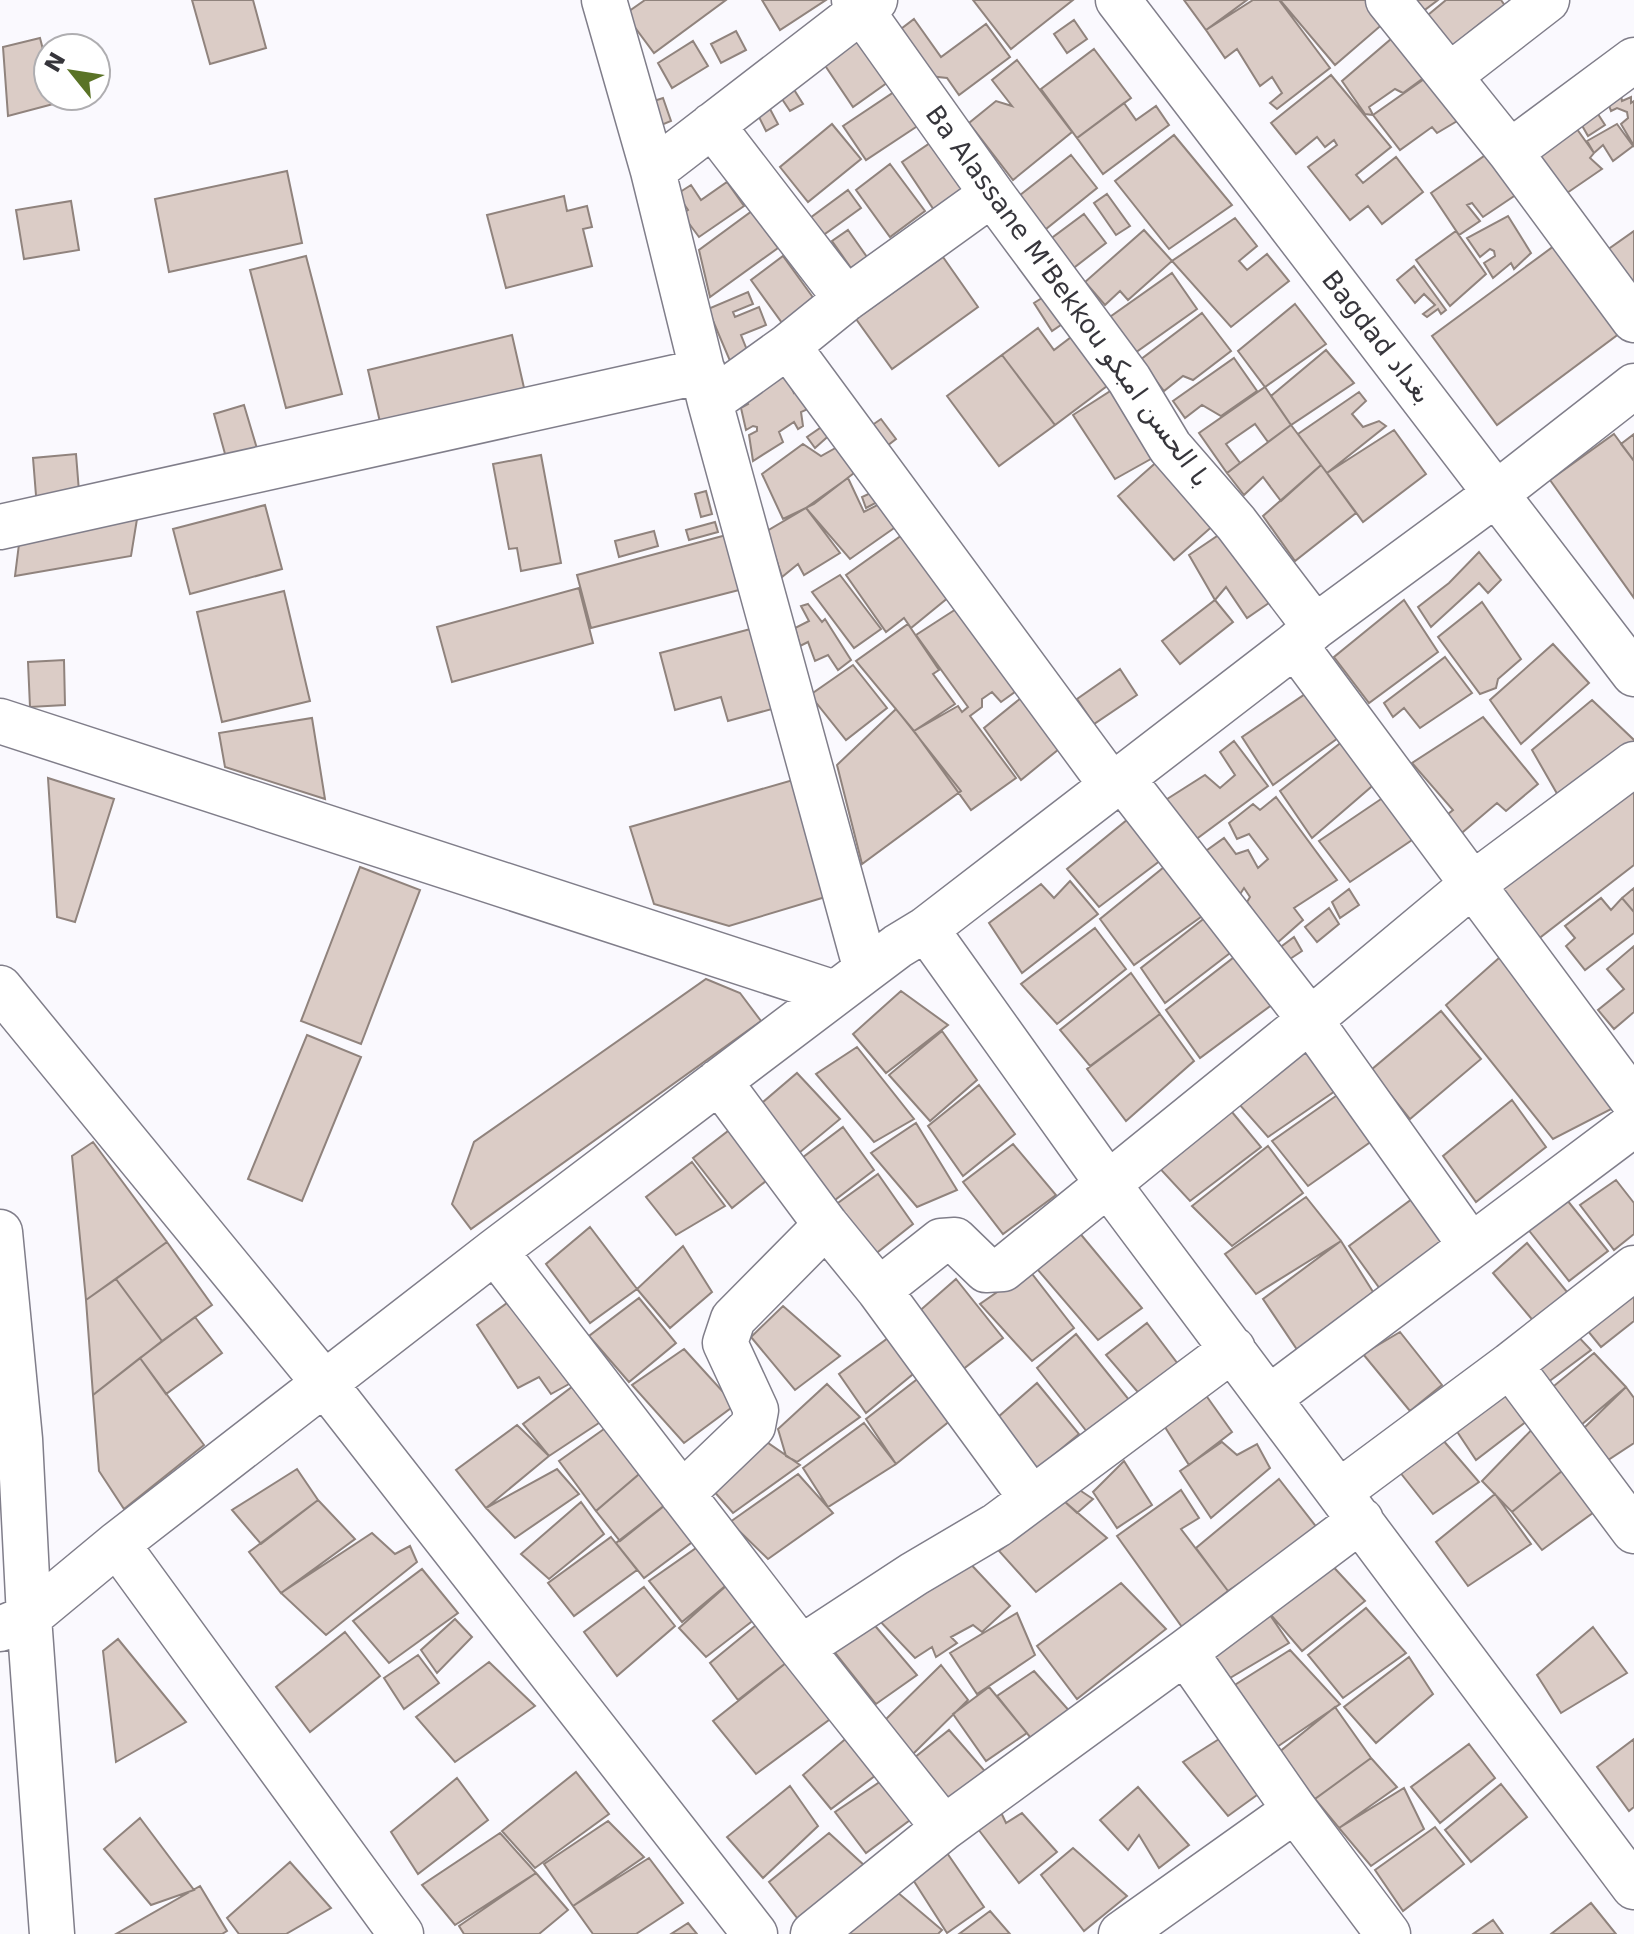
<svg xmlns="http://www.w3.org/2000/svg" width="1634" height="1934" font-family="'DejaVu Sans','Noto Sans Arabic',sans-serif">
<style>
.building{fill:#dbccc6;stroke:#90837d;stroke-width:2}
.lines{fill:none;stroke-linecap:round;stroke-linejoin:round}
.minor-casing{stroke:#807e8a;stroke-width:47}
.minor{stroke:#fff;stroke-width:44}
.labels{text-anchor:middle;stroke-width:6;stroke-linejoin:round;paint-order:stroke}
.street-label{font-size:26px;fill:#36353b;stroke:#fff}
</style>
<rect width="100%" height="100%" fill="#faf9fe"/>
<!-- building -->
<path class="building" d="M192 0H253L266 48 210 64Z
M645 0H726L654 53 625 14Z
M762 0H826L780 30Z
M973 0H1073L1011 49Z
M1184 0H1247L1206 30Z
M1253 0H1279L1330 68 1277 109 1270 103 1282 93 1272 77 1260 86 1237 49 1225 58 1206 30Z
M1280 0H1366L1385 22 1335 65Z
M1413 0H1438L1422 12Z
M1446 0H1501L1510 13 1487 29 1482 22 1451 47 1428 15Z
M914 19 941 57 986 24 1010 57 959 95 947 78 929 76 897 32Z
M1074 20 1087 39 1067 53 1054 34Z
M736 31 746 50 721 63 711 44Z
M1398 33 1433 71 1403 93 1395 89 1369 107 1373 115 1365 114 1342 81Z
M858 35 891 80 853 107 822 61Z
M40 38 48 69V96H55L57 103 8 116 3 47Z
M693 41 708 66 672 88 658 63Z
M1094 49 1131 98 1077 138 1041 89Z
M1017 60 1072 132 1013 180 969 123 996 101 1012 106 992 80Z
M1437 70 1469 114 1437 133 1432 127 1400 150 1373 115Z
M1331 75 1391 147 1356 175 1363 183 1396 157 1423 192 1382 224 1368 206 1350 220 1308 167 1337 145 1334 140 1325 147 1317 137 1296 154 1271 123Z
M793 88 803 104 790 111 780 96Z
M897 90 919 125 866 160 843 126Z
M1620 91 1622 101 1631 97V103L1634 101V146L1621 124 1628 118 1627 112 1617 108 1611 111 1607 100Z
M663 98 671 121 659 126 651 102Z
M1124 103 1136 120 1156 106 1169 125 1103 174 1077 138Z
M770 109 778 124 766 131 758 115Z
M1596 111 1605 125 1588 136 1580 122Z
M1569 118 1594 153 1590 158 1602 169 1567 193 1532 152Z
M832 124 861 159 808 202 780 167Z
M1617 124 1633 146 1613 161 1603 145 1594 153 1587 141Z
M1174 135 1232 205 1169 249 1115 181Z
M936 139 968 187 934 210 902 162Z
M1497 147 1526 188 1483 217 1472 203 1467 205 1480 221 1459 235 1431 193Z
M1071 155 1097 188 1041 233 1015 199Z
M890 164 925 211 890 237 856 190Z
M287 171 302 243 169 272 155 199Z
M727 182 744 206 699 237 682 214 688 210 677 194 691 185 701 200Z
M848 190 861 208 822 236 810 218Z
M1107 194 1130 226 1116 235 1094 203Z
M564 196 567 211 587 206 592 227 583 229 592 266 506 288 487 215Z
M71 201 79 250 24 259 16 210Z
M752 211 778 248 710 297 699 250Z
M1084 214 1106 243 1071 270 1049 240Z
M1508 216 1531 253 1514 269 1511 263 1493 278 1484 263 1495 256 1494 251 1490 249 1480 257 1467 238Z
M1235 218 1257 246 1239 261 1247 270 1267 254 1289 281 1231 327 1172 261Z
M848 230 867 257 851 268 832 241Z
M1144 230 1172 261 1128 300 1120 291 1105 305 1085 282Z
M1456 231 1486 274 1450 306 1416 260Z
M1634 231V304L1600 255Z
M1558 243 1624 330 1497 425 1432 336Z
M306 256 342 394 286 408 250 270Z
M783 256 817 303 785 327 751 280Z
M943 257 978 307 892 369 856 319Z
M1414 266 1446 310 1441 314 1438 309 1427 317 1423 314 1435 305 1424 294 1415 303 1397 280Z
M1172 273 1197 309 1132 355 1107 319Z
M1053 291 1071 318 1052 331 1034 303Z
M748 292 753 304 733 312 735 317 759 307 766 325 741 335 751 360 733 368 708 309Z
M1295 304 1326 344 1265 387 1238 351Z
M1202 313 1231 351 1193 380 1183 376 1164 391 1140 360Z
M1038 328 1054 350 1083 328 1119 377 1055 425 1002 355Z
M512 335 527 401 383 435 368 370Z
M1326 350 1354 383 1291 425 1271 396Z
M1002 355 1055 425 999 466 947 396Z
M1234 358 1257 391 1221 416 1202 405 1185 418 1173 401Z
M783 359 791 387 794 393 802 388 810 408 801 412 803 426 798 429 794 422 779 432 783 442 753 461 749 435 757 431V427L753 426 746 430 741 408 748 404 741 388Z
M1126 381 1167 450 1115 479 1073 415Z
M1265 387 1291 425 1268 442 1255 424 1226 444 1240 463 1227 473 1199 433Z
M1359 392 1366 401 1352 414 1363 427 1379 421 1386 426 1327 473 1298 434Z
M244 405 261 462 230 472 214 414Z
M881 419 896 439 883 449 868 428Z
M1291 425 1321 465 1281 501 1263 477 1244 495 1227 473Z
M823 426 834 431 815 448 807 437Z
M1394 430 1426 474 1363 522 1327 473Z
M1614 434 1634 461V598L1550 480Z
M1634 434V461L1621 444Z
M803 444 821 456 839 446 854 473 814 504 783 519 762 474Z
M1168 452 1224 516 1174 560 1118 496Z
M76 454 80 504 37 508 33 458Z
M541 455 561 563 521 571 517 548 509 549 493 464Z
M1321 465 1356 513 1295 561 1263 516Z
M848 478 864 512 883 502 897 526 850 559 806 508Z
M877 490 883 499 866 508 862 497Z
M706 491 712 514 701 517 695 494Z
M265 505 282 569 190 594 173 529Z
M806 508 840 553 804 575 798 564 782 577 767 531Z
M137 519 131 556 15 576 19 544Z
M715 522 718 532 689 540 686 530Z
M1235 524 1282 594 1247 618 1226 587 1215 600 1189 555Z
M912 528 955 592 911 628 904 618 886 632 846 575Z
M654 531 658 546 619 557 615 541Z
M730 534 743 589 591 628 577 575Z
M1479 552 1501 580 1488 593 1479 583 1431 627 1418 607 1449 583Z
M840 575 881 629 854 648 812 592Z
M579 588 593 643 452 682 437 627Z
M284 591 310 701 222 722 197 612Z
M970 600 1030 681 1001 702 992 692 982 699V707L970 716 1016 778 971 810 914 731 958 706 962 712 968 707 916 635Z
M1215 600 1233 622 1180 664 1162 641Z
M1404 600 1438 652 1369 703 1334 657Z
M1482 602 1521 659 1498 679 1496 688 1480 694 1438 637Z
M808 604 822 622 825 619 851 660 838 670 828 655 815 661 808 642 800 646 795 628 809 621 801 606Z
M908 624 939 670 933 674 955 704 914 731 856 661Z
M758 627 779 707 728 721 721 697 675 710 660 653Z
M1553 644 1589 683 1521 744 1490 700Z
M1445 657 1472 693 1420 728 1404 708 1393 717 1384 703Z
M64 660 65 705 30 707 28 662Z
M853 665 887 708 846 740 810 695Z
M1120 669 1137 695 1094 724 1077 699Z
M1314 688 1345 733 1273 785 1242 737Z
M1032 689 1070 740 1021 780 984 728Z
M1592 700 1634 740V748L1559 797 1532 750Z
M896 709 961 791 862 864 837 765Z
M1483 717 1538 784 1506 811 1497 803 1457 837 1443 818 1453 810 1412 763Z
M312 718 325 799 225 767 219 733Z
M1348 737 1378 781 1312 838 1280 791Z
M1234 741 1268 786 1191 843 1164 801 1205 775 1220 788 1235 775 1220 752Z
M48 778 114 799 75 922 57 917Z
M800 778 832 895 729 926 654 904 630 827Z
M1634 788V865L1533 943 1490 887Z
M1276 797 1337 880 1294 908 1303 920 1276 944 1247 902 1250 897 1244 888 1237 899 1203 853 1224 838 1236 854 1248 850 1258 868 1268 859 1249 834 1237 839 1229 823 1253 804 1260 810Z
M1384 797 1415 838 1350 882 1319 841Z
M1133 815 1165 857 1099 907 1067 869Z
M1169 863 1205 914 1134 965 1100 919Z
M360 867 420 890 361 1044 301 1021Z
M1070 881 1098 914 1022 973 989 923 1041 884 1054 898Z
M1634 888V912L1622 898Z
M1349 889 1359 905 1340 918 1332 902Z
M1601 898 1611 910 1622 898 1634 912V933L1585 970 1566 946 1575 938 1565 926Z
M1329 908 1339 924 1317 942 1305 927Z
M1211 913 1234 950 1165 1003 1141 968Z
M1095 928 1126 969 1057 1024 1021 984Z
M1294 937 1302 951 1287 961 1278 949Z
M1634 946V1012L1614 1029 1598 1010 1624 989 1607 969Z
M1508 950 1623 1103 1553 1139 1446 1005Z
M1242 951 1281 998 1200 1058 1166 1010Z
M1131 973 1160 1014 1090 1066 1060 1030Z
M706 979 740 993 761 1021 471 1229 452 1204 474 1142Z
M901 991 948 1025 886 1073 853 1034Z
M1441 1011 1481 1059 1410 1119 1371 1070Z
M1160 1014 1194 1061 1126 1121 1087 1069Z
M942 1031 977 1080 930 1121 889 1075Z
M307 1035 361 1057 302 1201 248 1179Z
M1302 1039 1338 1089 1268 1137 1231 1095Z
M857 1047 914 1119 874 1142 816 1074Z
M797 1073 840 1119 799 1153 756 1108Z
M979 1085 1015 1134 963 1176 928 1126Z
M1343 1091 1379 1136 1308 1186 1272 1141Z
M1512 1100 1546 1147 1476 1202 1443 1156Z
M1227 1106 1261 1147 1190 1201 1152 1160Z
M741 1121 776 1173 732 1208 693 1158Z
M916 1123 957 1190 917 1207 871 1153Z
M843 1127 874 1170 831 1203 798 1161Z
M93 1142 167 1242 86 1300 72 1156Z
M1013 1144 1056 1195 1003 1234 963 1182Z
M1268 1146 1303 1193 1232 1246 1192 1206Z
M692 1162 725 1206 676 1235 646 1197Z
M878 1174 913 1224 869 1259 831 1208Z
M1616 1180 1634 1203V1234L1614 1250 1580 1205Z
M1424 1190 1454 1236 1383 1293 1349 1246Z
M1306 1197 1341 1241 1256 1294 1225 1254Z
M1567 1200 1608 1251 1569 1281 1527 1228Z
M1073 1225 1142 1308 1098 1340 1026 1256Z
M590 1227 637 1289 590 1323 546 1264Z
M1341 1241 1375 1295 1302 1357 1263 1299Z
M167 1242 212 1305 162 1341 116 1279Z
M1527 1243 1572 1298 1535 1323 1493 1273Z
M683 1246 712 1292 670 1328 637 1289Z
M1029 1270 1074 1328 1032 1361 980 1304Z
M116 1279 162 1341 93 1395 86 1300Z
M956 1279 1003 1338 962 1370 916 1314Z
M518 1295 578 1379 551 1394 539 1377 518 1388 477 1325Z
M1632 1295 1634 1298V1321L1601 1347 1583 1325Z
M639 1298 676 1343 629 1382 589 1336Z
M783 1306 840 1356 795 1390 751 1337Z
M195 1317 222 1353 166 1394 140 1358Z
M1147 1323 1184 1372 1142 1397 1106 1355Z
M1571 1329 1591 1350 1547 1383 1530 1365Z
M899 1330 924 1365 866 1413 839 1374Z
M1400 1332 1442 1385 1410 1411 1363 1354Z
M1076 1334 1134 1406 1091 1437 1037 1368Z
M684 1349 735 1405 684 1443 632 1385Z
M1594 1353 1626 1387 1581 1425 1549 1390Z
M140 1358 204 1445 124 1509 99 1471 93 1395Z
M929 1370 961 1412 896 1464 866 1419Z
M1505 1373 1536 1414 1476 1460 1448 1418Z
M585 1377 611 1415 549 1456 523 1424Z
M1037 1383 1079 1434 1037 1469 997 1418Z
M827 1384 860 1417 797 1462 786 1456 778 1429Z
M1626 1387 1634 1398V1443L1602 1464 1582 1430Z
M1205 1394 1232 1432 1189 1465 1163 1424Z
M618 1419 652 1463 596 1511 559 1461Z
M1542 1419 1574 1461 1512 1512 1482 1481Z
M864 1423 896 1464 828 1507 803 1468Z
M517 1425 549 1456 486 1508 456 1470Z
M1436 1432 1479 1482 1433 1514 1395 1466Z
M758 1436 800 1465 733 1513 704 1480Z
M1222 1442 1237 1455 1257 1444 1270 1468 1211 1518 1180 1471Z
M1124 1461 1152 1505 1117 1528 1093 1492Z
M1574 1461 1601 1507 1542 1550 1512 1512Z
M652 1463 674 1498 620 1541 596 1511Z
M297 1469 318 1500 261 1544 232 1510Z
M557 1469 579 1494 515 1538 486 1508Z
M798 1474 833 1513 768 1559 730 1522Z
M1279 1479 1318 1529 1228 1591 1196 1548Z
M1078 1489 1093 1499 1077 1513 1064 1501Z
M1181 1490 1199 1518 1181 1529 1228 1591 1182 1627 1117 1536Z
M1495 1494 1531 1544 1468 1586 1436 1542Z
M674 1498 703 1534 644 1578 616 1543Z
M318 1500 355 1539 281 1593 249 1552Z
M1064 1501 1107 1538 1036 1592 999 1551Z
M581 1502 604 1534 549 1579 521 1554Z
M372 1533 395 1554 410 1546 417 1562 326 1635 281 1593Z
M611 1537 637 1570 574 1616 548 1583Z
M709 1539 736 1577 682 1622 649 1581Z
M964 1557 1010 1606 982 1632 973 1625 951 1637 957 1643 936 1657 932 1647 915 1658 875 1616Z
M1327 1560 1365 1601 1302 1651 1266 1609Z
M422 1569 458 1613 389 1663 353 1621Z
M736 1577 768 1609 706 1657 679 1628Z
M1121 1583 1166 1629 1077 1699 1037 1646Z
M644 1587 675 1626 617 1676 584 1632Z
M1366 1608 1406 1653 1343 1698 1308 1655Z
M1266 1609 1289 1643 1230 1678 1203 1646Z
M1017 1613 1035 1655 977 1694 950 1653Z
M767 1616 791 1659 738 1700 710 1663Z
M455 1619 472 1637 437 1673 421 1650Z
M871 1621 917 1675 876 1704 833 1650Z
M1593 1627 1627 1673 1561 1713 1537 1675Z
M345 1632 380 1676 310 1732 276 1687Z
M118 1639 186 1722 116 1762 103 1651Z
M1290 1650 1340 1704 1277 1747 1230 1688Z
M418 1655 439 1683 404 1709 384 1678Z
M1409 1657 1433 1694 1376 1743 1344 1707Z
M791 1659 837 1714 756 1774 713 1721Z
M489 1662 535 1706 455 1762 416 1717Z
M941 1665 968 1700 913 1754 883 1722Z
M1034 1671 1072 1714 1038 1747 997 1696Z
M989 1687 1027 1733 986 1761 953 1714Z
M1335 1707 1371 1758 1315 1799 1278 1753Z
M856 1730 884 1769 831 1809 803 1775Z
M949 1730 990 1777 951 1807 914 1758Z
M1227 1734 1268 1787 1228 1816 1183 1762Z
M1634 1739V1807L1629 1811 1597 1767Z
M1469 1744 1495 1778 1440 1823 1411 1787Z
M1371 1758 1397 1787 1339 1828 1315 1799Z
M576 1772 609 1814 535 1868 502 1831Z
M893 1773 922 1811 866 1853 835 1812Z
M457 1778 488 1820 418 1874 391 1832Z
M1501 1784 1527 1817 1471 1862 1445 1830Z
M790 1786 818 1826 763 1878 727 1837Z
M1138 1787 1189 1845 1159 1868 1139 1835 1128 1850 1100 1820Z
M1404 1788 1424 1829 1371 1866 1339 1828Z
M998 1806 1006 1823 1022 1813 1057 1852 1019 1883 975 1825Z
M140 1818 194 1890 151 1905 104 1849Z
M608 1821 644 1857 573 1906 544 1864Z
M1435 1827 1464 1864 1403 1911 1375 1870Z
M500 1833 536 1873 455 1925 422 1885Z
M829 1833 866 1867 798 1919 769 1882Z
M1073 1848 1127 1896 1084 1931 1041 1875Z
M945 1850 984 1907 947 1933 910 1875Z
M649 1858 683 1903 636 1934H593L573 1906Z
M290 1862 331 1908 286 1934H239L227 1918Z
M536 1873 568 1910 539 1934H464L459 1926Z
M200 1886 227 1931 222 1934H116Z
M890 1886 942 1930 938 1934H833Z
M1591 1903 1616 1934H1551Z
M990 1911 1010 1934H959Z
M1493 1920 1503 1934H1473Z
M688 1923 697 1934H671Z"/>
<g class="lines">
<!-- minor casing -->
<g class="minor-casing">
<path id="minor" d="M604 0 653 171 710 402 866 970
M854 0 992 194 1129 379 1170 447 1236 523 1315 627
M1118 0 1634 674
M1388 0 1510 152 1634 60
M1449 76 1547 0
M712 125 846 299
M1510 152 1634 320
M653 171 875 0
M788 346 1112 786
M710 402 788 346 846 299 992 194
M0 527 703 371
M1295 645 1634 1102
M0 721 835 993
M1122 778 1310 1020 1471 1246
M926 929 1108 1184 1634 1887
M0 988 325 1384 755 1934
M719 1081 826 1225 879 1290 1032 1499
M0 1232 20 1439 29 1617 52 1934
M495 1251 801 1648 944 1828
M879 1290 941 1241 955 1240 986 1270 1003 1269 1310 1020 1473 884 1634 764
M1510 1365 1634 1531
M1269 1398 1634 1124
M1339 1492 1510 1365 1634 1268
M682 1494 753 1426 756 1410 725 1343 733 1319 826 1225
M117 1544 401 1934
M0 1629 29 1617 117 1544 495 1251 866 970 898 946 926 929 1295 645 1315 627 1497 493 1634 386
M801 1648 914 1574 997 1525 1233 1349
M1185 1652 1295 1810 1388 1934
M813 1934 944 1828 1185 1652 1361 1520
M1121 1934 1295 1810"/>
</g>
<!-- minor -->
<use href="#minor" class="minor"/>
</g>
<g class="labels">
<!-- street labels -->
<g class="street-label">
<text transform="translate(1068 296) rotate(54)" y="9">Ba Alassane M'Bekkou با الحسن امبكو</text>
<text transform="translate(1377 337) rotate(52)" y="9">Bagdad بغداد</text>
</g>
</g>
<!-- north arrow -->
<g transform="translate(72 72) rotate(300)"><circle r="38" fill="#ffffff" stroke="#afaeb1" stroke-width="2"/>
<path d="M0-6L14 30L0 20L-14 30Z" fill="#5a7326"/>
<text y="-12" font-size="22" font-weight="bold" text-anchor="middle" fill="#36353b">N</text>
</g>
</svg>
